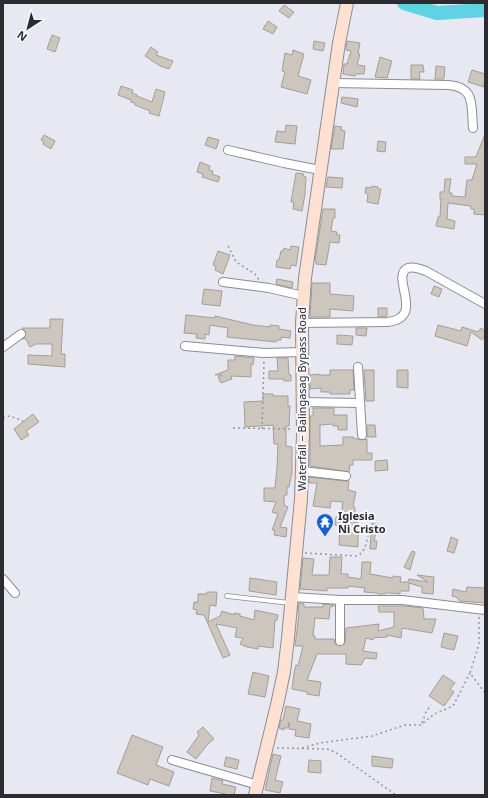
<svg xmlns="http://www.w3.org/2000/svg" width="488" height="798" font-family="'Noto Sans',sans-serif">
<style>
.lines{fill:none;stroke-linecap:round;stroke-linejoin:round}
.river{stroke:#5fd3e4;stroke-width:14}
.building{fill:#ccc6be;stroke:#a49e97}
.service-casing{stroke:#8b8c94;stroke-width:5.5}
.minor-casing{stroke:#8b8c94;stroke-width:10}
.secondary-casing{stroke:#8b8c94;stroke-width:14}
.path{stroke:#97979f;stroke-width:1.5;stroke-dasharray:2 3;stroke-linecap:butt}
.service{stroke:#fff;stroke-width:4}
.minor{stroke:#fff;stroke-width:8}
.secondary{stroke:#fee1d3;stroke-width:12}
.labels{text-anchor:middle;stroke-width:4;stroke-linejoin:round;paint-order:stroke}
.street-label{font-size:11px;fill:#2c2c30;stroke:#f6f6fd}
.poi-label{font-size:11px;font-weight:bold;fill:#2c2c30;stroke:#f6f6fd;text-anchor:start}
</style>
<rect width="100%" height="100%" fill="#e8e8f2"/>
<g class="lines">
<!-- river -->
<path class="river" d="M404 3 437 13 485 10"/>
</g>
<!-- building -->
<path class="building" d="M284 5 294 12 289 18 279 11Z
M268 21 277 27 273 34 263 29Z
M52 35 60 38 55 52 47 49Z
M314 41 325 43 323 51 313 49Z
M347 41 360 43 358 54H360L357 65 365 66 364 74H356L355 76 343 74 344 64H347L351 51 346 50Z
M151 47 158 52 156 55 173 61 169 69 160 66 145 56Z
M293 50 304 54 298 76 311 80 307 94 281 87 285 72 282 71 285 53 292 55Z
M380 57 392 61 387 78 375 77Z
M411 65H423L424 72H419L420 79H411Z
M436 66 445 67 444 79H435Z
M472 70 485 74 484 87 468 82Z
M121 86 133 90 132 93 137 95V96L152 102 156 89 165 92 159 116 149 113 150 111 135 105V103L131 102V100L118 95Z
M342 97 358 99 357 107 341 103Z
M286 125 297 126 295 144 275 142 277 131 285 132Z
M335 126 342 127 341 130 345 131 343 149H331Z
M485 134V215L474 214V209H471V206L448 203 447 219 455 221 454 229 436 226 438 217H440L441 199H440V192H444L445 179H451L449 193H452V196L465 197 467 180H472L477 164H465V157H476Z
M44 135 55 141 51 149 43 144 44 142 41 140Z
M208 137 219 140 216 149 205 145Z
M378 141 386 142 385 152 377 151Z
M200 162 210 166 209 170 213 171 212 174 220 177 218 182 202 177 203 174 197 172Z
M296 173 304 174 303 176 306 177 305 194 302 211 293 209 294 202H291Z
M328 177 343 178 342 188 326 187Z
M372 186 378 187V189H381L378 204 367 202 368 194 365 193 366 187 371 188Z
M323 209H335V218H333L331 231 337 232V235H340L339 243 330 242 326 265 316 264V261H315Z
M291 246 299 247 296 266 291 265 290 269 276 267 277 260H279L281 251H283L284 248 290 250Z
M218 251 230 255 223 274 215 270 216 267 213 265Z
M277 279 293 282 292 288 276 284Z
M312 283H330V294L354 296 353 311 330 309V317H310Z
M434 286 442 289 439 297 431 294Z
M204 289 222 291 220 306 202 304Z
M378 308H387V316L378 317Z
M186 315 215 318V316L253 325 270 327V325L279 326V329L291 331 290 338 281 337V340H277L276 342 227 337 228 328 210 325 209 335 205 334V339L196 338 197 334 184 333Z
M50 319H63L61 354H65V367L28 364V355L52 356V344H36L30 347 26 339H23L26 334 22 328H50Z
M438 325 461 331 462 327 478 332 481 328 485 331V335L482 340 471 332 467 346 435 336Z
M356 328H367L366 336 356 335Z
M337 335 353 336 352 345 337 344Z
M235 356 254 358 253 365 251 364V377L231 376 232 379 221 383 218 377 222 375H215L228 370V360H235Z
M277 358H288L289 375H291V381H284V379H269V371H278Z
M330 370H353L354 390H350V394H330V392H321V388L310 389V375L319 374V375H330Z
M364 370H374V401H366Z
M397 370H408V388L397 387Z
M263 394H273V396H288V406H290L289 426H286V446L292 447V473L289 487H287V495H284V505L288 507 280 527 287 528 286 537 274 535 275 530H272L278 514 272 512 276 502 264 501V488H275L277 467 278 444H274L273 425 245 427 244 402 263 401Z
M313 408H334V415H347V430H338V426H333V424L320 425V446L343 445V437H353V438L362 440 367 439V453H372V460H353V465H350L349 472 310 466V416H313Z
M33 414 39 422 26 431 29 435 21 440 14 429Z
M367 425H375L376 437H367Z
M387 460 388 470 375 471V461Z
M309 477 345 481H349L348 490 356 492 353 506 355 507 354 522H358V547L339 545 340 526 335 525 336 517H341L343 502 331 501 330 508 313 506 317 483H309Z
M372 523 378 524 374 541H377L376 549H370Z
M451 537 458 540 454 553 447 551Z
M412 551 415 552 410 570 404 567Z
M330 557H342L341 574H348V577L361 579 362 562H371L370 574 393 578V576L401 577 400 582H408L409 579 428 582 417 575 434 577 433 594 422 593V587L409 583V591H400V594L390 593H385V594H378L377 593 364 592 365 588 348 586V588H327V591L300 589 303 558 314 559 312 575H329Z
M250 578 277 582 276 595 249 591Z
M467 587 485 588V603L460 601 456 597 452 596 453 589 466 592Z
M207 592H217L216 606 210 605 208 622 220 616 222 611 234 615V613L240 614V616L254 620 255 610 278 615 277 620H275L273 648 258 646V649L247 647 240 644 243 638 235 637 237 628 216 624 230 655 223 658 204 615 196 614 197 610 193 609 194 602H198V594H207Z
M299 603 304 604V607H323V604L334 605V606L330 607 329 619 315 618 313 636H315V639H334L335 644 340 646 345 643 346 628 379 624 378 631 394 627V612H379L378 606H405L423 608 424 619H436L432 633 402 628 401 638 387 635V637L373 638V640L366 638 363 651 377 653 376 659 365 658 361 665 346 664V654H317L307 680 321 682 319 696 307 694V692L292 689 294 673 296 665 298 666 303 646H295L299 613H298Z
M444 633 458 636 454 650 441 647Z
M253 672 269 676 265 697 248 694Z
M443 675 455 683 450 689 454 692 444 706 429 696Z
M286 706 300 709 297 721 311 724 309 738 295 736 296 730 289 729V722L288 728H284V730L279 728 281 720H283Z
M203 727 214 739 207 745 196 759 187 752 199 735 197 732Z
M132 735 163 747 156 765 174 772 169 786 150 779 148 785 117 773Z
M273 754 281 756 275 780 283 782 280 793 265 790Z
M372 756 393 759 392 768 372 766Z
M226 757 239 760 237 769 224 766Z
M309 760 321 761V773L308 772Z
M212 778 223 781 222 784 236 787 234 795H225L226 794 210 791Z"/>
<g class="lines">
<!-- service casing -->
<g class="service-casing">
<path id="service" d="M227 596 290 603"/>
</g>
<!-- minor casing -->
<g class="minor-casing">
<path id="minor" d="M334 83 448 85C476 87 471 106 473 128
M228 150 284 163 320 170
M223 282 269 288 303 296
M302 323 387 322C427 318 389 276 408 268 414 266 420 269 426 271L485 304
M185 346 264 353 302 352
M3 347 21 334
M358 367 362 435
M302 402 359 403
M302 471 346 476
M3 579 15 593
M293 597 340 600H402L485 610
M340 600V641
M172 760 258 785"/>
</g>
<!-- secondary casing -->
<g class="secondary-casing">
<path id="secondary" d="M255 795 277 705 284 672 288 638 301 499 303 434 302 323 305 278 339 43 347 3"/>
</g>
<!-- path -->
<path class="path" d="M228 246 236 262 255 274 259 280
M3 418 10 416 23 421
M233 428 293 429
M262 429 264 361
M305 553 357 556C365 552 366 544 368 536
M479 617V644L470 673 485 693
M422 723 426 712 431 705
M277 748 327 749 335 752 396 795
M302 748 320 743 372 736 405 725H421L434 714 453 706 470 673"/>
<!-- service -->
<use href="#service" class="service"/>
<!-- minor -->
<use href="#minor" class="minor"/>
<!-- secondary -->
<use href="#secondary" class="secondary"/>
</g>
<!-- icons -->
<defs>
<g id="temple-pin" transform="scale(0.9)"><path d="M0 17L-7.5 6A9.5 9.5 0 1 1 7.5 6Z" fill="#1660ca" stroke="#f6f6fd"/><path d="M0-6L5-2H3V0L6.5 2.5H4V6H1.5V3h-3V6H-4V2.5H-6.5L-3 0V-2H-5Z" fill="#fff"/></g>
</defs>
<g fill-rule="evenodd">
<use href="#temple-pin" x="325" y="522"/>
</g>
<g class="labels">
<!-- street labels -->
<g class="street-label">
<text transform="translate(302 399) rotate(-90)" y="4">Waterfall ‒ Balingasag Bypass Road</text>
</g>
<!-- poi labels -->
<g class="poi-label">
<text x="338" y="520">Iglesia<tspan x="338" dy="13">Ni Cristo</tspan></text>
</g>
</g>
<!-- border -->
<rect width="488" height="798" fill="none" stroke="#2c2c30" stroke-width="8"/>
<!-- north arrow -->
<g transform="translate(28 28) rotate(216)" stroke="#f6f6fd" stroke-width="3" paint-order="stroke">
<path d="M0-3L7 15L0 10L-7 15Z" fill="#2c2c30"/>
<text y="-6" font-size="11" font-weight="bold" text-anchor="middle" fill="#2c2c30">N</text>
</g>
</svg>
